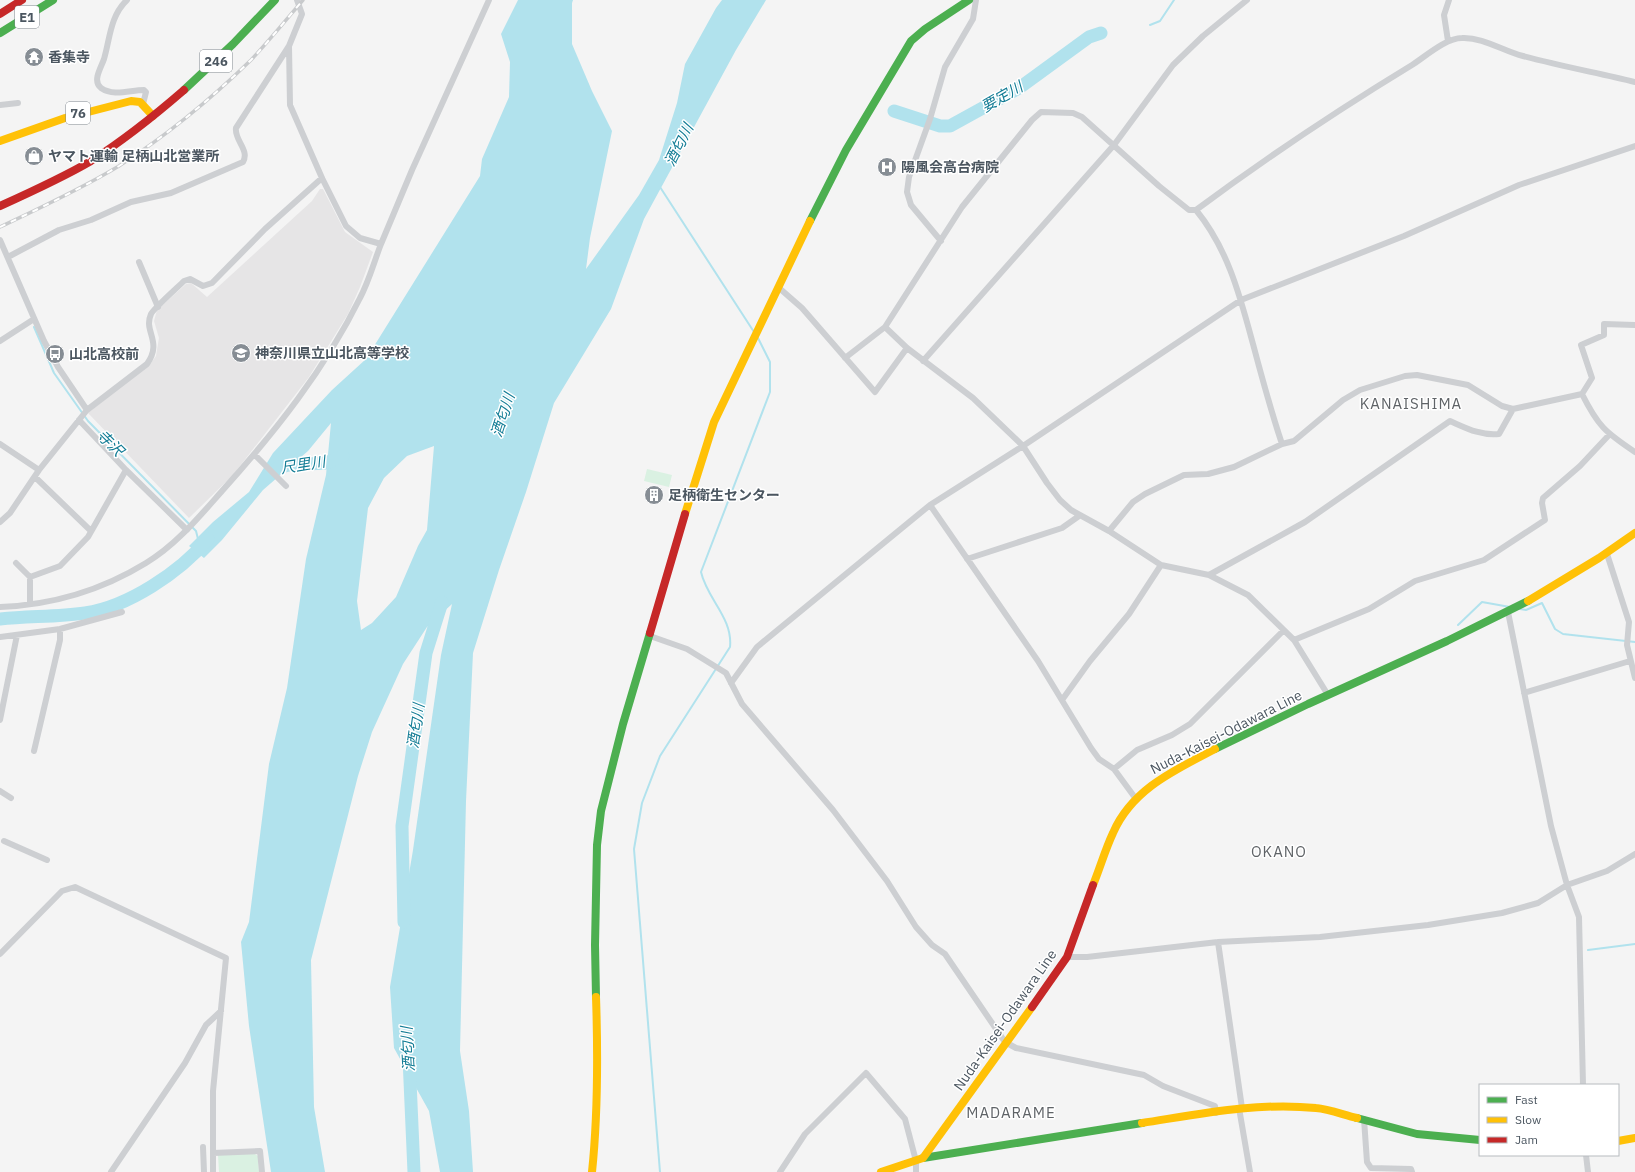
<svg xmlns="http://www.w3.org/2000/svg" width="1635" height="1172" font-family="'IBM Plex Sans','Noto Sans JP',sans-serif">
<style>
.education{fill:#e6e5e6}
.green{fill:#daf1e2}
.water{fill:#b1e2ed;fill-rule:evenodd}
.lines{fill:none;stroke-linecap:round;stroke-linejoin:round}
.stream{stroke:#b1e2ed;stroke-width:2}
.river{stroke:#b1e2ed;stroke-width:13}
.street{stroke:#cdcfd2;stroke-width:6}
.fast{stroke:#4caf50;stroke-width:8}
.slow{stroke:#ffc107;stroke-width:8}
.jam{stroke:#c62828;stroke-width:8}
.rail-casing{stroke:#c8cacc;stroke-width:3.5}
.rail{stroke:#fff;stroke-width:2;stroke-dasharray:6;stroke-linecap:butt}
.labels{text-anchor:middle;stroke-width:3;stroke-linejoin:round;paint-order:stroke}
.shield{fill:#fff;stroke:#818990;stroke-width:1}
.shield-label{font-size:13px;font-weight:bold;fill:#4b5660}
.poi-label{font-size:14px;font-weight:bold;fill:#4b5660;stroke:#fff;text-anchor:start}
.street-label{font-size:14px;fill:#4b5660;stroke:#fff}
.water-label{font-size:15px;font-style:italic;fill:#127c95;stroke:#fff}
.neighbourhood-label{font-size:15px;letter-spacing:1px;fill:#5f6367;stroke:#fff}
</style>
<rect width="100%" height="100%" fill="#f4f4f4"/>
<!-- education -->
<path class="education" d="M320 189H323L345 232 373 252 360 287 348 314 309 377 233 475 189 518 88 413 151 363 156 356 159 338 154 321 157 310 186 284 191 283 207 297 312 201Z"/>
<!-- green -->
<path class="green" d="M647 469 672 475 669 487 644 481Z
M253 1153 258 1156 259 1172H219L218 1155Z"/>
<!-- water -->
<path class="water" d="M518 0H573L572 3V44L592 91 612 131 590 238 586 269 639 195 659 160 677 103 685 64 716 8 722 0H766L736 50 644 219 611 309 554 403 526 492 499 570 473 653 466 801 460 1051 469 1111 473 1172H440L429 1111 394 1048 390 987 413 850 441 655 452 604 427 627 403 664 372 732 358 776 311 960 314 1107 325 1172H271L249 1026 241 942 249 922 269 764 287 688 306 559 326 475 331 423 308 451 263 490 222 540 204 558 189 546 213 522 249 492 273 453 332 390 366 359 480 176 482 159 509 97 510 62 501 34ZM434 446 427 530 418 546 396 597 372 623 361 630 357 601 368 508 384 478 407 456Z"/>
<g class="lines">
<!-- stream -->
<path class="stream" d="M1150 25 1160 21 1174 0
M660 187 754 332
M34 327 54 373 88 421 196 531 198 539
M1520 609 1526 610 1542 603 1555 629 1563 634 1635 642
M1458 625 1482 602 1510 607
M1588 950 1635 944
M660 1172 634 849 642 803 660 756 730 647C733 618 707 599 701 572L770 392V362L758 338"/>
<!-- river -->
<path class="river" d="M894 111 940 126H950L1019 88 1089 37 1101 33
M277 468 289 465 326 463 343 456
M0 619C28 616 57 617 85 613 128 607 180 572 208 539
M404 922 402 826 426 653 442 602
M409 1058 414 1172"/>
<!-- street -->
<path class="street" d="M127 0C110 16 110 39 104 59 101 68 92 81 101 88 114 97 130 90 144 90L146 92 143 104
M1448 41 1444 15 1449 0
M289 46 290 105 322 178 346 226 360 238 381 244 412 170 489 0
M0 105 18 103
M1196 210C1228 249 1240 296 1253 344 1262 378 1271 411 1282 444
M0 240 44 341 58 367 87 410
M941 241 911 205 907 192 909 177 930 119 945 67 973 19 976 0
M8 257 59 230 91 220 131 202 171 193 243 162C250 150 234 140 236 128L289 46 302 14 297 0
M139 262 158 307
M778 287 802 308 875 392 907 348
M0 341 34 319
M845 358 885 327
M923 361 1114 145 1173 65 1203 36 1247 0
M1582 394C1598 426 1605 432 1635 452
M79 420 126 470 187 530
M0 444 39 470
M255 455 286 486
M35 477 91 531
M930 505 1038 661 1091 748 1099 759 1114 769 1136 799
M0 522 10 513 39 470 87 410 147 364C163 341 143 332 151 314 154 308 178 287 184 281L190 279 203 286 212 283 265 229 322 178
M1109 531 1133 502 1145 494 1184 475 1208 474 1234 467 1282 444 1294 441 1343 400 1360 390 1405 376 1417 375 1468 385 1502 406 1513 409 1582 394 1592 378 1581 345 1604 335V324L1635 325
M1607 554 1629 622 1627 645 1635 678
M967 559 1062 528 1079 516
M16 563 30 577V604
M1209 575 1305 522 1450 421C1466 428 1481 436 1499 434L1513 409
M30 577 60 566 88 537 126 470
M0 607C52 605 102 590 146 563 176 545 199 517 222 491 275 432 325 369 360 298 369 281 374 262 381 244
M1508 612 1551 826 1567 885 1579 917 1583 1085
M650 636 687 649 726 673 742 704 833 810 887 881 916 927 932 945 945 954 1005 1042 1016 1048 1144 1075 1163 1086 1215 1106 1216 1113
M0 637 60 629 122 612
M1294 640 1369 609 1415 581 1484 560 1545 520 1542 503 1543 498 1580 466 1609 435
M731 683 757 647 930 505 1023 446 1241 300 1404 236 1519 185 1635 146
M1524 693 1630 661
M1328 695 1294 640 1248 595 1209 575 1161 565 1109 531 1071 510 1060 500 1047 483 1023 446 973 398 907 348 885 327 962 207 1032 120 1041 112 1073 113 1082 117 1159 186 1189 210H1196C1266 158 1338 110 1412 65 1426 56 1446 38 1462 38 1483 37 1503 51 1523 56 1560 66 1598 73 1635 82
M1062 700 1090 661 1129 614 1161 565
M0 720 17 635
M34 751 60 640V629
M1114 769 1137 750 1172 735 1190 724 1283 631
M0 791 11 798
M4 841 47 860
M1218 942 1242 1108
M0 954 62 891 75 887 226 958 213 1091V1172
M1067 957H1087L1218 942 1320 937 1428 925 1502 913 1538 903 1567 885 1607 871 1635 854
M1239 1108 1250 1172
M1364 1119 1367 1162 1371 1168 1411 1169 1412 1172
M203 1147 204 1172
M213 1153 260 1151 262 1172
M1586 1155 1588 1172
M111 1172 185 1063 206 1025 221 1011
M780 1172 805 1134 866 1073 905 1119 916 1161V1172"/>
<!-- fast -->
<path class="fast" d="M0 33 53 0
M184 90 233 44 275 0
M810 221 846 150 911 41 925 29 969 0
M1215 749 1308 704 1447 641 1528 601
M596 997 595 945 597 845 601 811 623 724 650 633
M1357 1118 1417 1134 1480 1140
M923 1158 1142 1123"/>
<!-- slow -->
<path class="slow" d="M0 141 65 118 131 101 140 102 153 116
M685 514 714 422 810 221
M1528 601 1599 558 1635 533
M1093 885C1100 868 1105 850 1113 833 1132 789 1175 770 1215 749
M1142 1123C1200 1114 1257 1102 1316 1108 1329 1109 1344 1115 1357 1118
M1618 1141 1635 1138
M592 1172C598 1114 598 1056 596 997
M881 1172 923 1158 1032 1007"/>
<!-- jam -->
<path class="jam" d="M0 14 22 0
M0 206C31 192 62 178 91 161 124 140 154 116 184 90
M650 633 685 514
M1032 1007 1067 957 1093 885"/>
<!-- rail casing -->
<g class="rail-casing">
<path id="rail" d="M0 227C40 208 81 189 119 166 166 136 211 99 251 60 269 41 286 20 303 0"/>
</g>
<!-- rail -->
<use href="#rail" class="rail"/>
</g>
<!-- icons -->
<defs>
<g id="temple-disc" transform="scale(1)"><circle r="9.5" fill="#868d94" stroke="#fff"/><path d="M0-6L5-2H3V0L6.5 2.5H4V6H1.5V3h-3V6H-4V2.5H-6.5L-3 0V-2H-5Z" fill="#fff"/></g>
<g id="shop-disc" transform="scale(1)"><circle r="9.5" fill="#868d94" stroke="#fff"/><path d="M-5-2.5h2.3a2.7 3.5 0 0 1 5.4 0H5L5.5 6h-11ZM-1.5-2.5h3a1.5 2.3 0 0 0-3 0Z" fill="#fff"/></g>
<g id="hospital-disc" transform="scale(1)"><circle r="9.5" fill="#868d94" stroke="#fff"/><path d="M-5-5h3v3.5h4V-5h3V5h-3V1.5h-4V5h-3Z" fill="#fff"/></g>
<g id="school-disc" transform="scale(1)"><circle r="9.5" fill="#868d94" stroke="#fff"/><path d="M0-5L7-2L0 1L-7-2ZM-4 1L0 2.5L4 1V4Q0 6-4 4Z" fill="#fff"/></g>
<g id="bus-disc" transform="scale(1)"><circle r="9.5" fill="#868d94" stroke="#fff"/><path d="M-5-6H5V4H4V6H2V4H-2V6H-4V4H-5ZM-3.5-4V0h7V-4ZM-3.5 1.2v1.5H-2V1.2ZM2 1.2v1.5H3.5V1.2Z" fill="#fff"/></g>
<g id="building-disc" transform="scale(1)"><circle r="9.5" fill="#868d94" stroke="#fff"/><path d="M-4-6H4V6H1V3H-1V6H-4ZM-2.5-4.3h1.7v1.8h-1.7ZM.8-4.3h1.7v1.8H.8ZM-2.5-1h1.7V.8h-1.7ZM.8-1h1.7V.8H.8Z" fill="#fff"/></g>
</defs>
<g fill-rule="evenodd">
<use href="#temple-disc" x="34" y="57"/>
<use href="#shop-disc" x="34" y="156"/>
<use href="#hospital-disc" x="887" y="167"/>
<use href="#school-disc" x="241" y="353"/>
<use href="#bus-disc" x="55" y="354"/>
<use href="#building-disc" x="654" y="495"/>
</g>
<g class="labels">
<!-- shield labels -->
<g class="shield">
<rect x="15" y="6" width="24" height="22" rx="3"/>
<rect x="200" y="50" width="32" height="22" rx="3"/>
<rect x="66" y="102" width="24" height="22" rx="3"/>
</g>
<g class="shield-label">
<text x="27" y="22">E1</text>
<text x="216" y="66">246</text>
<text x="78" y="118">76</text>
</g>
<!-- poi labels -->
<g class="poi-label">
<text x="48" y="62">香集寺</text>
<text x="48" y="161">ヤマト運輸 足柄山北営業所</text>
<text x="901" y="172">陽風会高台病院</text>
<text x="255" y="358">神奈川県立山北高等学校</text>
<text x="69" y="359">山北高校前</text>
<text x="668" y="500">足柄衛生センター</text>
</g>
<!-- street labels -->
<g class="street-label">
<text transform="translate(1226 732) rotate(-27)" y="5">Nuda-Kaisei-Odawara Line</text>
<text transform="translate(1005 1020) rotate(-55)" y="5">Nuda-Kaisei-Odawara Line</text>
</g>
<!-- water labels -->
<g class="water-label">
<text transform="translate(1002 97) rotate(-30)" y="5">要定川</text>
<text transform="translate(679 145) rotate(-63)" y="5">酒匂川</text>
<text transform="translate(503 415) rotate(-72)" y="5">酒匂川</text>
<text transform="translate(110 443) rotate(45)" y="5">寺沢</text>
<text transform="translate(303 465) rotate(-9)" y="5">尺里川</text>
<text transform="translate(416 726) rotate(-82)" y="5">酒匂川</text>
<text transform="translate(408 1049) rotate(-93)" y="5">酒匂川</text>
</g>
<!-- neighbourhood labels -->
<g class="neighbourhood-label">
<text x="1411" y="409">KANAISHIMA</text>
<text x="1279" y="857">OKANO</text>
<text x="1011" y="1118">MADARAME</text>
</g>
</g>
<!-- legend -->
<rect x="1479" y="1084" width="140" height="72" fill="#ffffff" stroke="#b7bbbf"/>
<rect x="1487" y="1097" width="20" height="6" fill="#4caf50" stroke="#b7bbbf"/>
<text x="1515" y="1104" font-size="12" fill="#4b5660">Fast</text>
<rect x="1487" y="1117" width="20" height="6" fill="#ffc107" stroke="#b7bbbf"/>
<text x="1515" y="1124" font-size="12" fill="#4b5660">Slow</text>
<rect x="1487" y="1137" width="20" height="6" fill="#c62828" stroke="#b7bbbf"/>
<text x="1515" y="1144" font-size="12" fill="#4b5660">Jam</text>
</svg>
